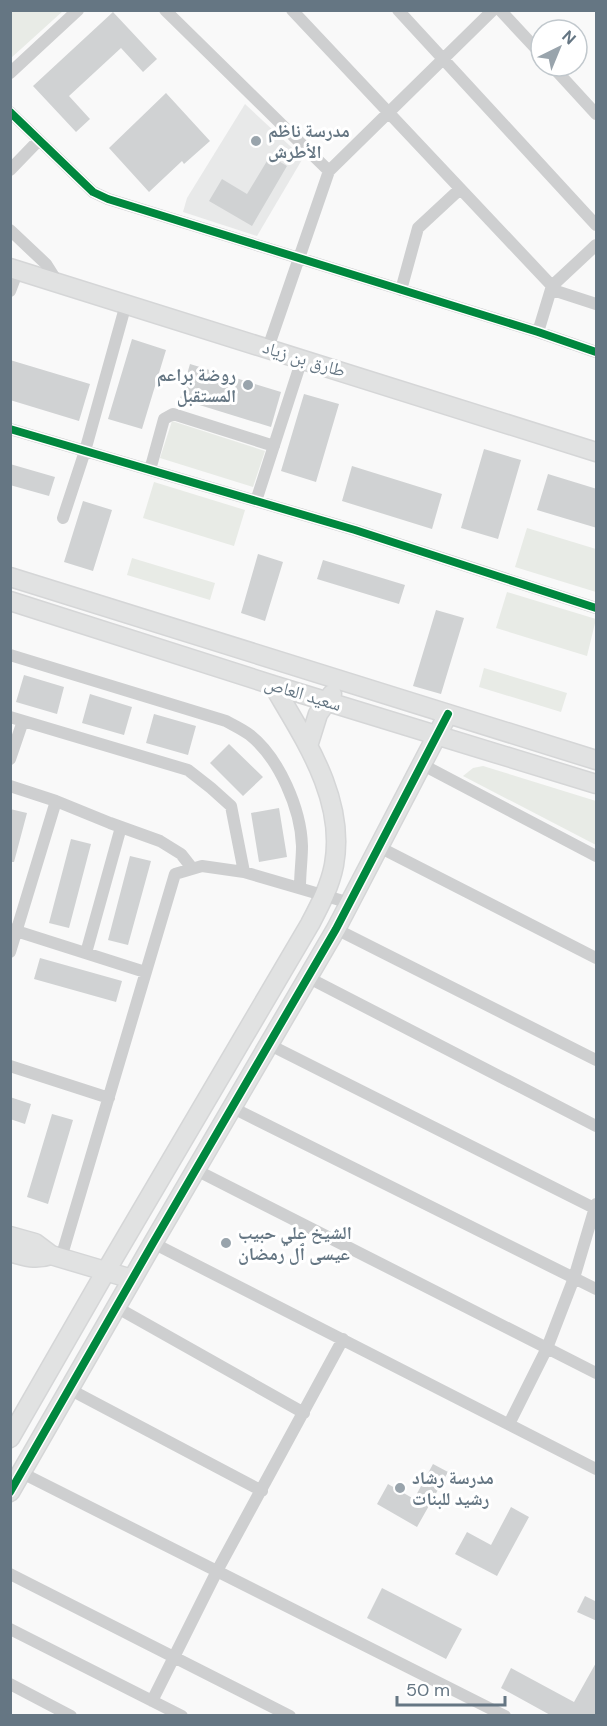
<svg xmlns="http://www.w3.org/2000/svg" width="607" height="1726" font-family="'DM Sans','Noto Naskh Arabic',sans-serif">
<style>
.built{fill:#e8e9e9}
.green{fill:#e8ebe6}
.building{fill:#d0d2d3}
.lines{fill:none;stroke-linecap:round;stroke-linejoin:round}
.secondary-casing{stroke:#d5d6d7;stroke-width:21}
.street{stroke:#cecfd0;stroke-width:12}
.secondary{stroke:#e1e2e2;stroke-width:18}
.cycleway-casing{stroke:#fff;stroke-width:11}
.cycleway{stroke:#00873e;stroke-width:8}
.poi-dot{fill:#99a4ac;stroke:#fff;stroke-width:2}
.labels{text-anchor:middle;stroke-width:6;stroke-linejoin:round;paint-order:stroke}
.poi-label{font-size:18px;font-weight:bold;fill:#657683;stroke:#fff;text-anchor:start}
.street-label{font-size:18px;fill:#657683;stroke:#fff}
</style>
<rect width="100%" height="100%" fill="#f9f9f9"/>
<!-- built -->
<path class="built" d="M245 104 303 158 257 236 183 212 187 198Z"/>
<!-- green -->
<path class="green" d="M11 10H63V11L11 58Z
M172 421 265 451 253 487 160 458Z
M154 482 245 510 234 546 143 518Z
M527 528 596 549V592L515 567Z
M132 558 215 583 210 600 127 575Z
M507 592 596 619 587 656 496 628Z
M484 668 567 693 561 712 479 687Z
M483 766 596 801V845L463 776 473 768Z"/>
<!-- building -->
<path class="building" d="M113 12 157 59 143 72 121 48 69 96 90 119 76 132 33 86Z
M166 93 210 141 184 164 182 161 149 192 109 148Z
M270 156 287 166 252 226 209 201 222 179 247 194Z
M132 339 166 350 142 429 108 419Z
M10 360 90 384 79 421 10 400Z
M190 364 281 392 271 427 180 399Z
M304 394 339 404 316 482 281 471Z
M484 449 521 460 498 539 461 528Z
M10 464 55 477 49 496 10 485Z
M352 466 442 494 432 529 342 501Z
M548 474 597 489V528L537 510Z
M83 501 112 510 93 571 64 562Z
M258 554 283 562 265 621 241 613Z
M323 560 405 585 399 604 317 579Z
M436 610 464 618 441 694 413 686Z
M24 675 64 687 57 714 16 702Z
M90 694 132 707 124 735 82 723Z
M154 714 196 726 188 755 146 743Z
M229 744 263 777 243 796 210 763Z
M279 808 287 857 259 862 251 813Z
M10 809 27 813 14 862H10Z
M71 839 91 844 69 928 49 923Z
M130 856 151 861 128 945 108 940Z
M40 958 122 981 116 1002 34 979Z
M10 1097 31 1104 25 1124 10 1119Z
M52 1114 73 1120 48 1204 27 1197Z
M433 1464 448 1472 417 1527 377 1504 388 1484 414 1499Z
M511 1507 529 1517 497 1576 455 1554 467 1532 491 1545Z
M382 1588 462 1629 446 1659 367 1618Z
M585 1596 597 1602V1621L577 1612Z
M597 1661V1716H552L501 1688 511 1668 574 1702Z"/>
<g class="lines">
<!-- secondary casing -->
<g class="secondary-casing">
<path id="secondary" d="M10 268 596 452
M10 577 596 760
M10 601 273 685 596 784
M308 746 318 714 332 694
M10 1236 35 1243 51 1255 132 1279
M10 1252C25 1257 36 1260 51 1255
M10 1438 106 1271 310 924C320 905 330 886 334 865 346 799 305 740 273 685
M10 1492 153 1243 336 929 448 714"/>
</g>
<!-- street -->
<path class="street" d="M165 10 329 171
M292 10 552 286 538 332
M398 10 596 225
M500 10 541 54
M552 66 596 114
M10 73 78 10
M10 112 93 192 108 199 538 332 596 352
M10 170 39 140
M10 230 46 264 58 283
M596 245 552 286 556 291 596 304
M401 290 418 228 460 189
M10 291 18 270
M268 348 329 171 493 10
M10 429 355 530 596 608
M150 470 164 419 173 414 274 446
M256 501 302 359
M63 518 85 451 126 304
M10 655 226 721C233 725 242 729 250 735 279 758 301 809 302 846 302 859 300 873 300 887
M10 717 188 770 211 788 231 806 244 872
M10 759 23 721
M423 765 596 856
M10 786 56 801
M379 847 596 958
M10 929 145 972
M336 929 596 1060
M10 952 56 801 110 823 160 841 181 854 192 868
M86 953 121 827
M309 978 596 1126
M270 1045 596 1209
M10 1066 109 1098
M233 1108 596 1289
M196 1170 596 1373
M153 1243 596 1469
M61 1258 175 874 202 866 244 872 350 903
M116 1307 304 1413
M69 1389 262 1491
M509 1424 547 1348 574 1278 596 1204
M22 1473 505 1716
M10 1574 290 1716
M10 1629 182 1716
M10 1684 71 1716
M152 1701 217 1571 343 1339"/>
<!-- secondary -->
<use href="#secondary" class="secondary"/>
<!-- cycleway casing -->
<g class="cycleway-casing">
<path id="cycleway" d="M10 112 93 192 108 199 538 332 596 352
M10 429 355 530 596 608
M10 1492 153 1243 336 929 448 714"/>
</g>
<!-- cycleway -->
<use href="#cycleway" class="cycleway"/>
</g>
<!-- markers -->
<g class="poi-dot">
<circle cx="256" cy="141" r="6"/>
<circle cx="248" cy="385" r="6"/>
<circle cx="226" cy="1243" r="6"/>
<circle cx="400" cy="1488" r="6"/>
</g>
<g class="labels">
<!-- poi labels -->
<g class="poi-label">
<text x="268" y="137">مدرسة ناظم<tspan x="268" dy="21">الأطرش</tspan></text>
<text x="236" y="381" text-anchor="end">روضة براعم<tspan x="236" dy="21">المستقبل</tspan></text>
<text x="238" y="1239">الشيخ علي حبيب<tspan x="238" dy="21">عيسى ٱل رمضان</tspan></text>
<text x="412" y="1484">مدرسة رشاد<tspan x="412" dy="21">رشيد للبنات</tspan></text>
</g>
<!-- street labels -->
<g class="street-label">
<text transform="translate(304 359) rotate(17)" y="6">طارق بن زياد</text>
<text transform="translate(303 694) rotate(17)" y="6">سعيد العاص</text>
</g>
</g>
<!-- border -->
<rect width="607" height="1726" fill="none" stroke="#657683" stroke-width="24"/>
<!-- north arrow -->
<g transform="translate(559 48) rotate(43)"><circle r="28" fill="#ffffff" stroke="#c1c8cd" stroke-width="1.5"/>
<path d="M0-4.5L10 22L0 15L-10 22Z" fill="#99a4ac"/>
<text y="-9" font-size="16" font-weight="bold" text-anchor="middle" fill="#657683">N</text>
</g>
<!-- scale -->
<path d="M397 1696v9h108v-9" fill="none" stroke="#657683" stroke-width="3"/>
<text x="406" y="1696" font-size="18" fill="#657683" stroke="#ffffff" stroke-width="4.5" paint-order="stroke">50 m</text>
</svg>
